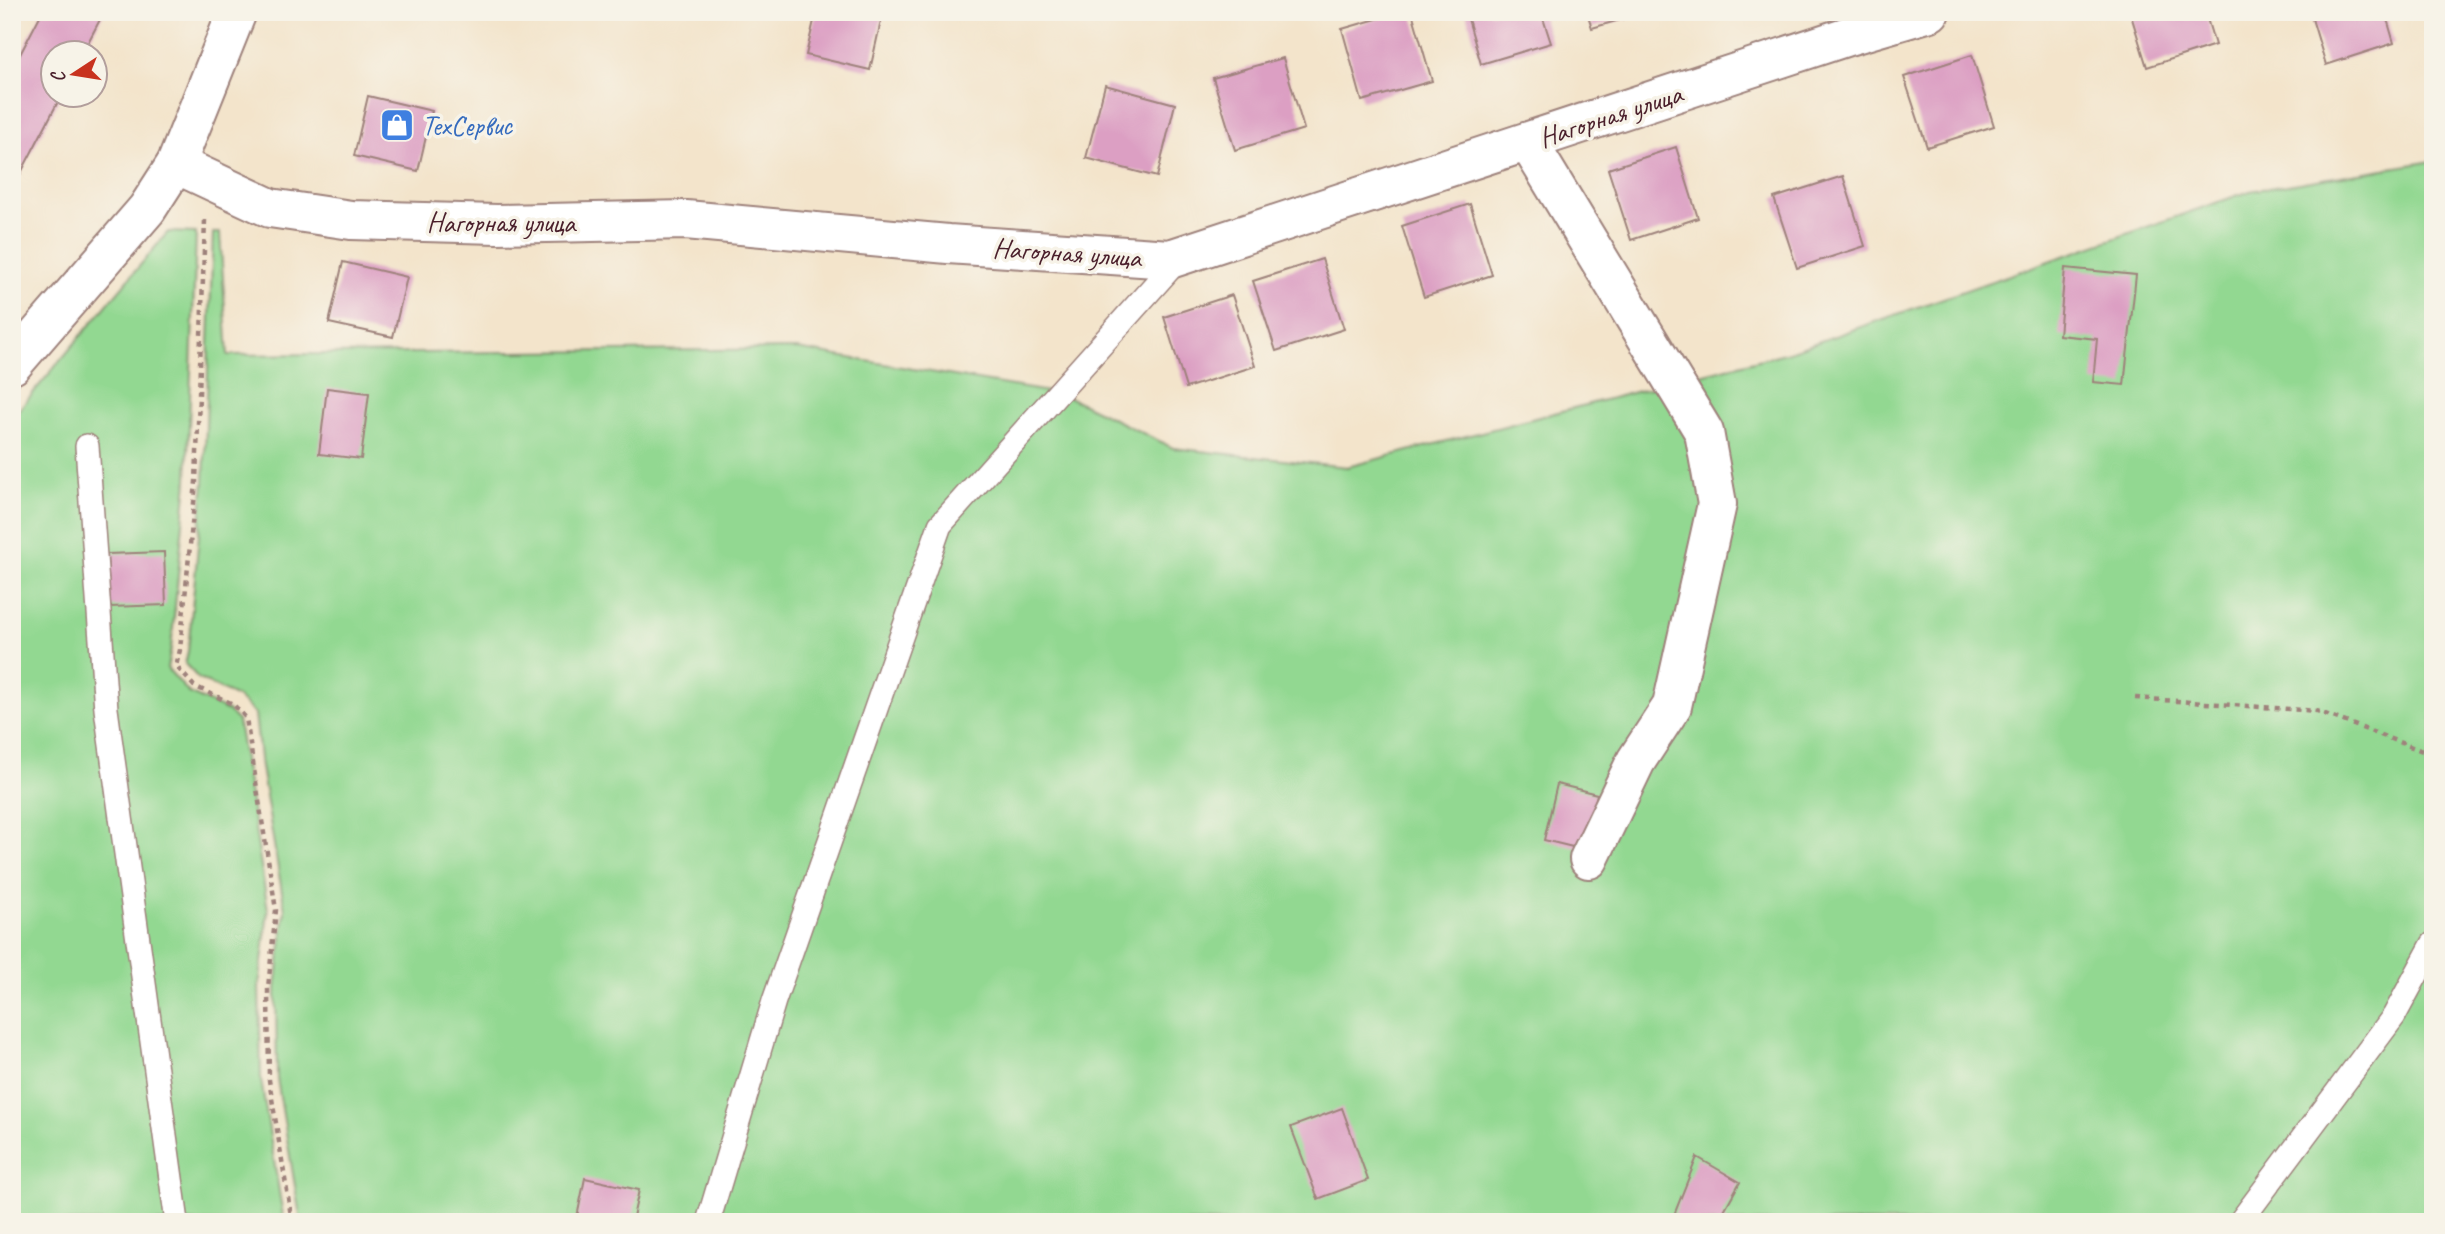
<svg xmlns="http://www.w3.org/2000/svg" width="2445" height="1234" font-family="Caveat,sans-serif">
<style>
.green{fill:#92d891;stroke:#6e7c5e;stroke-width:2}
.building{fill:#dc9fc3}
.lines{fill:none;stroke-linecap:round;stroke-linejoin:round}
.lane-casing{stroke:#9e827b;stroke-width:26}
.street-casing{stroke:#9e827b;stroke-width:42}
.secondary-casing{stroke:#9e827b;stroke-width:42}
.path{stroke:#9e827b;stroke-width:4.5;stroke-dasharray:5 5;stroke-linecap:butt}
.lane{stroke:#fff;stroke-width:23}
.street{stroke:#fff;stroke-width:38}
.secondary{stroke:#fff;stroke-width:38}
.labels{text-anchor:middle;stroke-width:7;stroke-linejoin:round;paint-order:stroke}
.street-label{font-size:28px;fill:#4a1f2b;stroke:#f7f3e8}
.shop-label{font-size:28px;fill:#366cbe;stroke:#f7f3e8;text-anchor:start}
</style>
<rect width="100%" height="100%" fill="#f7f3e8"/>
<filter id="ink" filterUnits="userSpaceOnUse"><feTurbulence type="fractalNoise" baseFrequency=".0143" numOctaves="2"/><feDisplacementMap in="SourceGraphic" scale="14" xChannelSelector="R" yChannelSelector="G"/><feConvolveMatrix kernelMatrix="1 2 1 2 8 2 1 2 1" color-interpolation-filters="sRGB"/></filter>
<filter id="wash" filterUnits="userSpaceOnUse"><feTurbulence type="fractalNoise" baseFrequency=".00686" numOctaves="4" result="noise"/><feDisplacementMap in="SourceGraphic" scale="28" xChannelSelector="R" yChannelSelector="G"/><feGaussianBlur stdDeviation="1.57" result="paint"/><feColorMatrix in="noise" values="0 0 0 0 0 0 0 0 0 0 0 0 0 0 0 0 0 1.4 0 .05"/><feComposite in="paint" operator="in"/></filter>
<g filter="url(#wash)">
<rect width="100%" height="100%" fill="#f3e4cb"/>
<!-- green -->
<path class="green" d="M2433 161V1222H301L277 1079 276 988 285 910 261 767 255 714 237 697 199 679 185 664 188 651 204 482 213 233H220L228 355 797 349 1065 395 1173 448 1347 467 1789 352 2250 191Z
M168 232 196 233 187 481 171 649 167 668 189 693 228 711 238 721 268 910 259 987 261 1080 284 1222H12V418Z"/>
<g id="blocks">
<!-- building -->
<path class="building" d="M42 12H104L83 52H52V94H62L12 190V70Z
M816 12H883L870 70 806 55Z
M1401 12H1412L1432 81 1362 101 1342 29Z
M1466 12H1541L1551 43 1481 64Z
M1587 12H1644V13L1592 28Z
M2130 12H2205L2215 45 2147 67Z
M2310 12H2385L2394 43 2326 65Z
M1972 55 1994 126 1927 147 1904 77Z
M1283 58 1304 129 1235 150 1213 78Z
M1105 85 1175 104 1157 177 1086 158Z
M368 96 432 111 418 171 354 156Z
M1676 147 1698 218 1631 240 1608 169Z
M1843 176 1865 246 1797 268 1774 198Z
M1470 204 1492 275 1424 297 1402 226Z
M1322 259 1344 329 1276 351 1253 281Z
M343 262 407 277 393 337 329 323Z
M2065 268 2136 275 2124 385 2093 382 2097 339 2059 335Z
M1232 295 1255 366 1186 388 1164 317Z
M327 388 369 393 361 459 319 454Z
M164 552 166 605 110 607 107 554Z
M1557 784 1597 794 1585 850 1544 840Z
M1342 1108 1368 1180 1318 1199 1291 1127Z
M1697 1157 1740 1182 1722 1214 1727 1222H1678L1674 1215Z
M585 1178 639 1190 632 1222H576Z"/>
</g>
</g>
<g filter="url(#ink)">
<use href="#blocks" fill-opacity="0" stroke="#9e827b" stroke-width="2"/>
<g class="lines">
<!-- lane casing -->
<g class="lane-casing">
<path id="lane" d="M87 446 106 709 177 1222
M708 1222 774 1001 940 525 1181 256
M2240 1222 2394 1016 2433 944"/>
</g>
<!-- street casing -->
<g class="street-casing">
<path id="street" d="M1528 142 1704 432 1717 504 1672 706 1636 761 1589 859
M176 164 270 208 351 220 497 224 686 220 948 244 1170 259 1848 36 1930 12"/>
</g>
<!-- secondary casing -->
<g class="secondary-casing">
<path id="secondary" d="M12 365 147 209 176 164 237 12"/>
</g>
<!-- path -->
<path class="path" d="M205 220 196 482 180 650 176 666 194 686 233 704 246 718 276 910 268 988 269 1080 292 1222
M2135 698 2317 711 2433 755"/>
<!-- lane -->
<use href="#lane" class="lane"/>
<!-- street -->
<use href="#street" class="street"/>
<!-- secondary -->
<use href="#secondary" class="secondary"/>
</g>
</g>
<!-- icons -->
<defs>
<g id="shop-square" transform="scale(1.75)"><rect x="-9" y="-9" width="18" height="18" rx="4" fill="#3f7fe0" stroke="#f7f3e8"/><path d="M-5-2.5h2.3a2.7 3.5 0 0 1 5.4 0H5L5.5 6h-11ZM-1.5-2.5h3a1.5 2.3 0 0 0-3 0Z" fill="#fff"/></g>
</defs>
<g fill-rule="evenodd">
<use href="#shop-square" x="397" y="125"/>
</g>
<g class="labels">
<!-- street labels -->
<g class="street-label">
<text transform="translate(1610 115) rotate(-18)" y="10">Нагорная улица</text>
<text x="501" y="232">Нагорная улица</text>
<text transform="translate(1067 252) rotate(4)" y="10">Нагорная улица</text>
</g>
<!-- shop labels -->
<g class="shop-label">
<text x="422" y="135">ТехСервис</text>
</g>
</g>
<!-- margin -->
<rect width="2445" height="1234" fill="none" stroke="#f7f3e8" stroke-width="42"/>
<!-- north arrow -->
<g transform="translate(74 74) rotate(258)"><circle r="33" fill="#f7f3e8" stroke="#b29e9c" stroke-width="2"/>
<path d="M0-5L12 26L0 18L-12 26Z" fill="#c8321e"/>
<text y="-10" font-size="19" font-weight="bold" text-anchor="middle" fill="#4a1f2b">С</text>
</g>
</svg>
